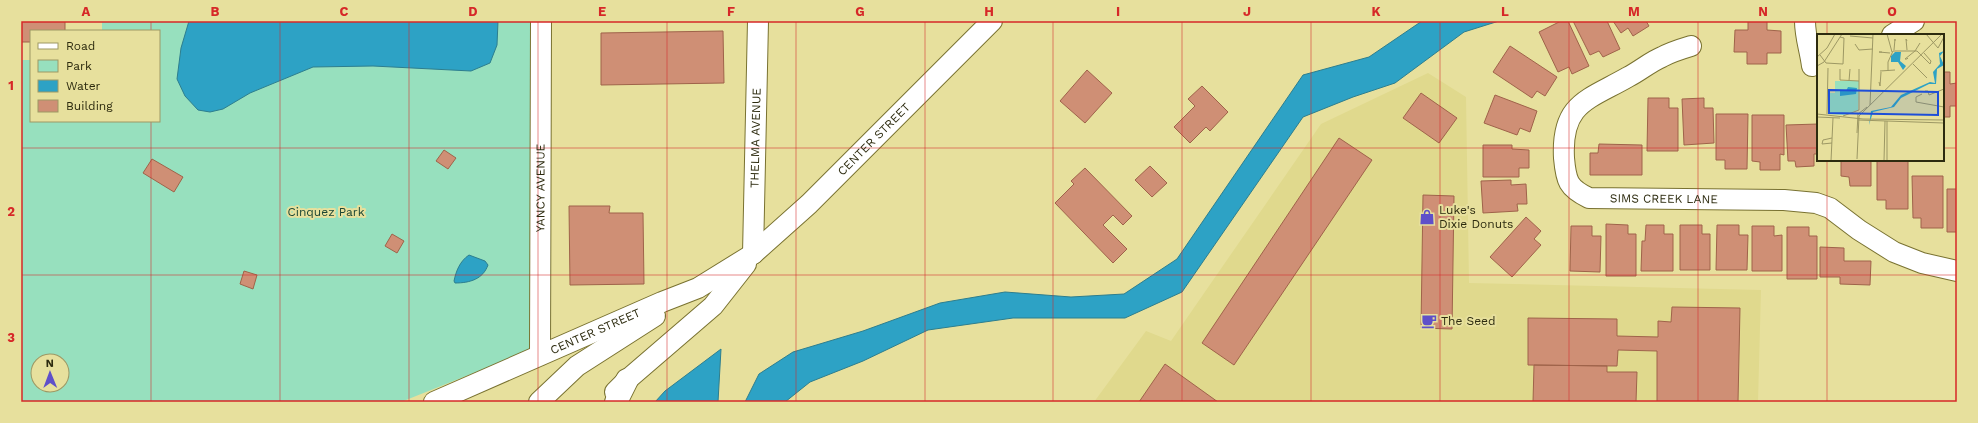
<svg xmlns="http://www.w3.org/2000/svg" width="1978" height="423" font-family="'Work Sans',sans-serif">
<style>
.built{fill:#e0d98d}
.green{fill:#97e0be;fill-rule:evenodd}
.water{fill:#2da2c5;stroke:#2d7e8e}
.building{fill:#cf8f75;stroke:#9f634a}
.lines{fill:none;stroke-linecap:round;stroke-linejoin:round}
.minor-casing{stroke:#797231;stroke-width:22}
.major-casing{stroke:#797231;stroke-width:24}
.minor{stroke:#fff;stroke-width:20}
.major{stroke:#fff;stroke-width:22}
.grid{fill:none;stroke:#d62828;stroke-width:1;stroke-opacity:0.55}
.labels{text-anchor:middle;stroke-width:4;stroke-linejoin:round;paint-order:stroke}
.street-label{font-size:12px;fill:#2d2b0f;stroke:#e7e09d}
.poi-label{font-size:12px;fill:#2d2b0f;stroke:#e7e09d;text-anchor:start}
.park-label{font-size:12px;fill:#1c4634;stroke:#e7e09d}
.inset-road{fill:none;stroke:#9d9864;stroke-width:1}
.view{fill:#1d4ed8;fill-opacity:0.15;stroke:#1d4ed8;stroke-width:2}
.inset-edge{fill:none;stroke:#2d2b0f;stroke-width:2}
.neatline{fill:none;stroke:#d62828;stroke-width:1.5}
.grid-label{font-size:13px;text-anchor:middle;font-weight:bold;fill:#d62828}
</style>
<rect width="100%" height="100%" fill="#e7e09d"/>
<!-- built -->
<path class="built" d="M1428 73 1466 97 1469 283 1761 290 1758 402H1094L1146 331 1171 341 1321 124Z"/>
<!-- green -->
<path class="green" d="M102 21H534V349L401 402H21V60H31V121H159V31H102ZM38 361H62V385H38Z"/>
<!-- water -->
<path class="water" d="M189 21H498L497 45 490 63 471 71 373 66 313 67 250 93 223 109 210 112 198 110 185 96 177 79 181 48Z
M1422 21H1499L1464 32 1395 83 1353 97 1303 117 1182 292 1125 318H1013L928 330 863 361 810 382 785 402H745L759 374 793 352 863 331 940 303 1005 292 1071 297 1124 294 1177 259 1303 75 1369 57Z
M469 255 485 261 488 265C483 279 470 283 455 283L454 281C456 271 460 261 469 255Z
M721 349 718 402H655L665 391Z"/>
<!-- building -->
<path class="building" d="M21 21H65V31H31V42H21Z
M1561 21H1568L1589 66 1572 74 1569 67 1558 72 1539 32Z
M1573 21H1607L1620 49 1603 57 1599 51 1590 55Z
M1613 21H1646L1649 26 1633 36 1628 28 1621 33Z
M1748 21H1767V30L1781 31V53H1767V64H1747V52H1734L1735 30H1748Z
M723 31 724 83 601 85V33Z
M1510 46 1557 77 1545 96 1537 91 1532 98 1493 72Z
M1087 70 1112 93 1085 123 1060 101Z
M1943 72H1950V84L1957 83V106H1950V117H1943Z
M1202 86 1228 112 1210 131 1206 127 1190 143 1174 127 1195 106 1188 99Z
M1421 93 1457 118 1439 143 1403 118Z
M1495 95 1537 111 1530 132 1520 128 1517 135 1484 123Z
M1648 98H1669V108H1678V151H1647Z
M1704 98V108H1713L1714 143 1684 145 1682 99Z
M1716 114H1748L1747 169H1725V160H1716Z
M1752 115H1784V155L1780 154V170H1760V162L1752 161Z
M1818 124V154H1814V166L1796 167 1795 161H1788L1786 125Z
M1339 138 1372 160 1234 365 1202 343Z
M1599 144 1642 145V175H1590V153H1598Z
M1483 145H1512V149L1529 150V168H1519V177H1483Z
M444 150 456 158 448 169 436 161Z
M152 159 183 177 174 192 143 173Z
M1841 160H1871V186H1850L1849 177 1841 176Z
M1877 160H1908V209H1886V200H1877Z
M1150 166 1167 183 1152 197 1135 180Z
M1085 168 1132 216 1123 225 1113 215 1103 225 1127 249 1113 263 1055 203 1074 184 1071 181Z
M1912 176H1943V228H1921V218H1913Z
M1511 180V185L1526 184 1527 204H1517L1518 211 1483 213 1481 181Z
M1947 189H1957V240V232H1947Z
M1423 195 1454 196 1452 329 1421 328Z
M569 206H610L609 213H643L644 284 570 285Z
M1526 217 1541 231 1534 239 1541 245 1512 277 1490 257Z
M1606 224 1628 225V234H1636V276H1606Z
M1646 225H1664V234H1673V271H1641L1642 241H1645Z
M1680 225H1702V234H1710V270H1680Z
M1717 225H1739V235H1748L1747 270H1716Z
M1571 226H1592V236H1601L1600 272 1570 271Z
M1752 226H1774V236L1782 235V271H1752Z
M1787 227H1809V236H1817V279H1787Z
M392 234 404 241 397 253 385 246Z
M1820 247 1844 248V261H1871L1870 285 1840 284V277H1820Z
M244 271 257 275 253 289 240 284Z
M1672 307 1740 308 1738 402H1657V351L1618 350 1617 366 1528 365V318L1617 319V336L1658 337V321L1671 322Z
M1165 364 1218 402H1139Z
M1534 365 1607 366V372H1637L1636 402H1533Z"/>
<g class="lines">
<!-- minor casing -->
<g class="minor-casing">
<g id="minor">
<path d="M1805 21C1805 37 1810 50 1812 66L1818 63"/>
<path d="M1892 35 1914 21"/>
<path id="s1" d="M1691 46C1681 49 1671 52 1662 57 1650 62 1640 71 1628 77 1588 100 1561 103 1564 158 1566 181 1568 188 1589 198L1784 200 1816 203 1830 208 1859 230 1894 252 1922 263 1957 271"/>
<path id="s2" d="M753 254 758 21"/>
<path id="s3" d="M540 355 541 21"/>
<path d="M615 392 627 380 713 306 746 264"/>
<path id="s4" d="M434 402 662 302 698 288 753 254 809 204 992 21"/>
<path d="M539 402 577 366 655 316"/>
</g>
</g>
<!-- major casing -->
<g class="major-casing">
<path id="major" d="M616 402 627 380"/>
</g>
<!-- minor -->
<use href="#minor" class="minor"/>
<!-- major -->
<use href="#major" class="major"/>
</g>
<!-- grid -->
<path class="grid" d="M151 21V31M280 21V402M409 21V402M538 21V402M667 21V402M796 21V402M925 21V402M1053 21V402M1182 21V402M1311 21V402M1440 21V402M1569 21V402M1698 21V402M1827 21V35M151 121V402M21 148H1818M1943 148H1957M1827 160V402M21 275H1957"/>
<!-- icons -->
<defs>
<g id="shop-bare" transform="scale(1.2)"><path d="M-5-2.5h2.3a2.7 3.5 0 0 1 5.4 0H5L5.5 6h-11ZM-1.5-2.5h3a1.5 2.3 0 0 0-3 0Z" fill="#5f50c9" stroke="#e7e09d" stroke-width="2.5" paint-order="stroke"/></g>
<g id="cafe-bare" transform="scale(1.2)"><path d="M-5.5-4.5H6V0H3Q3 3.5 0 3.5H-2.5Q-5.5 3.5-5.5 0ZM3-3.2v2h1.7v-2ZM-6 4.5H4V6H-6Z" fill="#5f50c9" stroke="#e7e09d" stroke-width="2.5" paint-order="stroke"/></g>
</defs>
<g fill-rule="evenodd">
<use href="#shop-bare" x="1427" y="217"/>
<use href="#cafe-bare" x="1429" y="321"/>
</g>
<g class="labels">
<!-- street labels -->
<g class="street-label">
<text dy="4" stroke="none"><textPath href="#s2" startOffset="116">THELMA AVENUE</textPath></text>
<text dy="4" stroke="none"><textPath href="#s4" startOffset="519">CENTER STREET</textPath></text>
<text dy="4" stroke="none"><textPath href="#s3" startOffset="167">YANCY AVENUE</textPath></text>
<text dy="4" stroke="none"><textPath href="#s1" startOffset="309">SIMS CREEK LANE</textPath></text>
<text dy="4" stroke="none"><textPath href="#s4" startOffset="176">CENTER STREET</textPath></text>
</g>
<!-- poi labels -->
<g class="poi-label">
<text x="1439" y="214">Luke's<tspan x="1439" dy="14">Dixie Donuts</tspan></text>
<text x="1441" y="325">The Seed</text>
</g>
<!-- park labels -->
<g class="park-label">
<text x="326" y="216">Cinquez Park</text>
</g>
</g>
<!-- overview -->
<g transform="translate(1817 34)">
<rect width="127" height="127" fill="#e7e09d"/>
<path d="M18 47H42L41 76 27 81 11 80V59H18Z" fill="#97e0be"/>
<path d="M127 17 123 22 127 31 120 35 119 50H112L84 64 77 73 56 78 52 91 54 77 74 73 84 61 113 48 118 49 116 38 123 30 122 19ZM78 18H84L83 27 89 32 86 36 81 28H74V22ZM31 53 40 54 39 60 23 62V57H29Z" fill="#2da2c5"/>
<path class="inset-road" d="M70 0 75 18M109 0 121 14 127 3M33 2 56 4M90 7 89 5 90 16M38 10 42 16 56 15M77 16 78 5V7M65 18H62L73 19M3 21 9 29 26 30 27 4 23 3M0 23 10 14 18 0M91 24 90 25H88L98 17 103 9M96 30 110 44M0 32 7 28 25 0M23 35V46L42 47M63 37 78 36M71 37V28L76 17H100L113 30 114 27 107 19M32 47 33 35M62 48 63 52 64 38M108 57H111L112 61 127 55M105 60 99 63V68L127 73M53 71 56 0M42 76V35M0 80 46 85 127 86M10 80 11 34M26 82 42 76M0 83 23 84M41 86 127 89M40 99 41 80 50 73M15 109 5 110 6 106 15 104M40 125 42 82 125 0M14 127 16 84M67 127 68 87M70 127V87"/>
<path class="view" d="M12 56 121 58V81L12 79Z"/>
<rect width="127" height="127" class="inset-edge"/>
</g>
<!-- border -->
<rect width="1978" height="423" fill="none" stroke="#e7e09d" stroke-width="44"/>
<!-- legend -->
<rect x="30" y="30" width="130" height="92" fill="#e7e09d" stroke="#9d9864"/>
<rect x="38" y="43" width="20" height="6" fill="#ffffff" stroke="#9d9864"/>
<text x="66" y="50" font-size="12" fill="#2d2b0f">Road</text>
<rect x="38" y="60" width="20" height="12" fill="#97e0be" stroke="#9d9864"/>
<text x="66" y="70" font-size="12" fill="#2d2b0f">Park</text>
<rect x="38" y="80" width="20" height="12" fill="#2da2c5" stroke="#9d9864"/>
<text x="66" y="90" font-size="12" fill="#2d2b0f">Water</text>
<rect x="38" y="100" width="20" height="12" fill="#cf8f75" stroke="#9d9864"/>
<text x="66" y="110" font-size="12" fill="#2d2b0f">Building</text>
<!-- north arrow -->
<g transform="translate(50 373) rotate(359)"><circle r="19" fill="#e7e09d" stroke="#9d9864"/>
<path d="M0-3L7 15L0 10L-7 15Z" fill="#5f50c9"/>
<text y="-6" font-size="11" font-weight="bold" text-anchor="middle" fill="#2d2b0f">N</text>
</g>
<rect x="22" y="22" width="1934" height="379" class="neatline"/>
<g class="grid-label">
<text x="86" y="16">A</text>
<text x="215" y="16">B</text>
<text x="344" y="16">C</text>
<text x="473" y="16">D</text>
<text x="602" y="16">E</text>
<text x="731" y="16">F</text>
<text x="860" y="16">G</text>
<text x="989" y="16">H</text>
<text x="1118" y="16">I</text>
<text x="1247" y="16">J</text>
<text x="1376" y="16">K</text>
<text x="1505" y="16">L</text>
<text x="1634" y="16">M</text>
<text x="1763" y="16">N</text>
<text x="1892" y="16">O</text>
<text x="11" y="90">1</text>
<text x="11" y="216">2</text>
<text x="11" y="342">3</text>
</g>
</svg>
